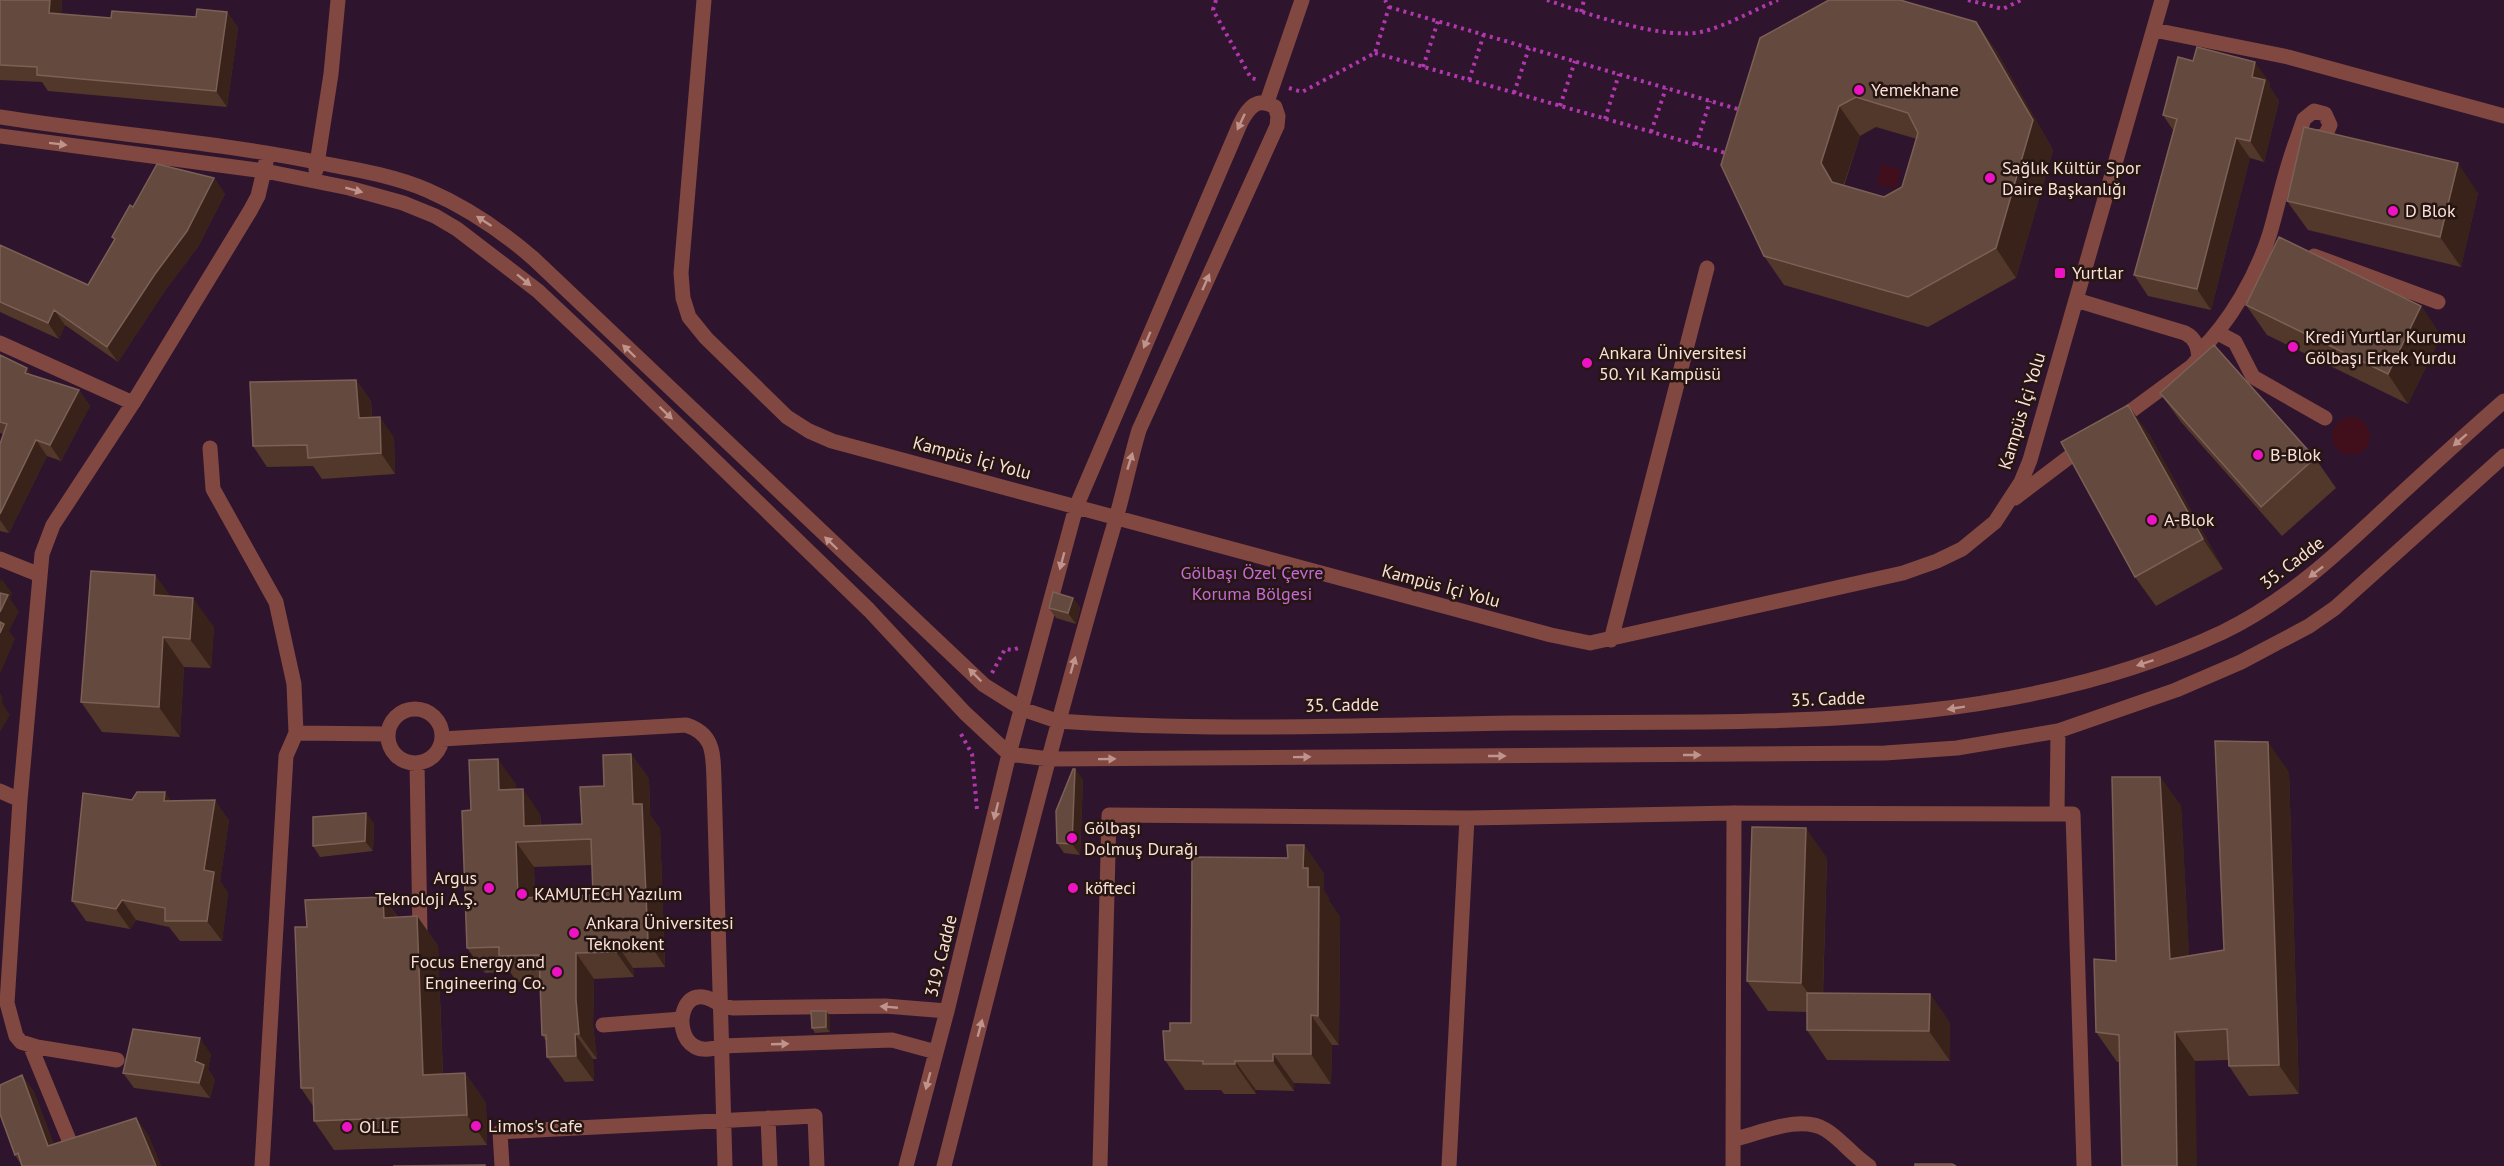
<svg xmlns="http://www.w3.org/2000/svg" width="2504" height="1166" font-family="'PT Sans',sans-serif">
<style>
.green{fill:#2f142d}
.water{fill:#410e1c}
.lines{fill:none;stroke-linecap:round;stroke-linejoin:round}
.path{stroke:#af39ac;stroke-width:4;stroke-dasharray:3 4.5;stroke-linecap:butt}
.minor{stroke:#804840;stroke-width:15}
.wall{fill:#52372b;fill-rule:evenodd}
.shaded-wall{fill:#382219}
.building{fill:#64493e;stroke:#7c6056;stroke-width:1.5;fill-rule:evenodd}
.oneway{fill:#be948c}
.poi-dot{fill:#ed13c4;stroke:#251611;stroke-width:2}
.labels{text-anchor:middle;stroke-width:5;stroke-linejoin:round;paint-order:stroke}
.poi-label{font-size:18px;fill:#fcdfd8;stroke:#251611;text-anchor:start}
.street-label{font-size:18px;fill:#fcdfd8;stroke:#251611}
.park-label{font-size:18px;fill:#c569d7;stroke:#251611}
</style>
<rect width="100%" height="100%" fill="#251611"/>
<!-- green -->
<path class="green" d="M0 0H2504V1166H0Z"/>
<!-- water -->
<path class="water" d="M1882 164 1901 170 1896 189 1877 184Z
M2332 436a19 19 0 1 1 38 0a19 19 0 1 1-38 0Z"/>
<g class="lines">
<!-- path -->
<path class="path" d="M1216 0 1213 10 1251 78 1259 80
M1547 0C1584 13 1668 42 1705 31 1730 24 1754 10 1778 0
M1968 0 2003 9 2021 0
M1389 7 1741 110
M1581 12 1584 0
M1375 53 1729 154
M1423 67 1438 21
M1469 80 1484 34
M1289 88 1302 92 1375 53 1389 7 1385 0
M1514 93 1529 48
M1560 106 1575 61
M1605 119 1619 74
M1651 132 1666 88
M1696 145 1710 101
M992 673 1005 649 1013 650 1021 647
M961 734 972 754 977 810"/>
<!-- minor -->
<path class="minor" d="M704 0 681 273 683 298 689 317 706 338 787 417 809 431 832 441 1551 635 1590 643 1903 573 1937 561 1962 549 1995 522 2021 482 2030 460 2162 0
M2154 30 2288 57 2504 116
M1267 102 1302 0
M0 117C105 134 212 141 316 162 353 169 392 175 427 190 466 207 502 231 534 259L984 685 1022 709 1057 721C1209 732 1363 725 1515 723 1753 720 2002 736 2223 632 2287 601 2338 553 2389 505 2427 470 2465 435 2504 401
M0 136 265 171 349 188 403 203 435 216 457 229 538 291 603 352 869 610 965 713 1009 754 1049 759 1885 753 1957 748 2058 731 2176 690 2241 662 2309 626 2335 608 2504 456
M316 170 331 74 338 0
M2314 256 2438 302
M2076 300 2185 333C2195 338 2198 346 2199 358L2192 366 2116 422
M2218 333 2235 342 2253 377 2325 418
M0 343 133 403
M2199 352C2230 322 2257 275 2270 233 2279 202 2285 170 2297 139L2325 136 2330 125 2325 114 2314 111 2304 119 2297 139
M210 448 213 489 276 602 294 684 296 733
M2015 498 2085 445
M0 559 40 575
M1611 640 1707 268
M388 736a27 27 0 1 1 54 0a27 27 0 1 1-54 0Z
M442 739 686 725C714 734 713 753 714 780L725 1166
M417 763 420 933
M0 791 20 800
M2057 814 2058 731
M603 1025 682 1019
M30 1045 69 1140
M936 1052 892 1040 721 1046C675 1064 673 1000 698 997 711 995 718 1007 733 1008L885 1006 947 1011
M117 1060 37 1047 21 1042 16 1036 7 1003 20 800 42 554 53 525 133 403 250 211 258 196 266 162
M768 1118 770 1166
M1735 1139C1761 1133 1801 1114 1826 1130 1842 1140 1853 1156 1869 1166
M262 1166 286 756 296 733 387 734
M502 1166 500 1132 815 1116 817 1166
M906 1166 947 1011 1009 754 1076 507 1240 124C1248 108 1257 96 1275 107L1278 116 1277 126 1139 430C1130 460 1124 491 1115 522 1052 735 999 951 944 1166
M1100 1166 1109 815 1467 818 1734 813 2073 814 2084 1166
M1449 1166 1467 818
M1733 1166 1734 813"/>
</g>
<!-- wall -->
<path class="wall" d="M0 0H62L61 14 111 18 196 17 227 12 238 28 227 107 48 91 42 82 0 80Z
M1976 22 1997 52 2053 150 2016 278 1928 327 1784 285 1764 256 1721 165ZM1876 127 1917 139 1902 187 1884 197 1844 186 1860 136Z
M2270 83 2269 86 2279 101 2264 162 2250 158 2211 310 2148 296 2134 275 2173 130 2163 115Z
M214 178 225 194 198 247 166 289 118 362 65 325 59 339 0 312V245L88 285 115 240 112 237 133 207Z
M2478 193 2461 267 2308 230 2287 201Z
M2246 305 2421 306 2441 336 2408 404 2267 335Z
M0 355 32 375 79 390 90 406 61 461 47 456 9 533 0 531V444L3 434 0 433Z
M356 380 371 401 372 417 394 437 395 474 322 479 313 466 267 467 253 446Z
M2160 393 2315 458 2336 488 2282 536 2181 422Z
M2149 434 2223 569 2156 606 2135 577Z
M155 575 170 596 214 627 211 668 184 667 180 737 102 732 81 702Z
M1073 598 1080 608 1076 624 1056 618 1049 608Z
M631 754 649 779 650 815 660 829 665 967 633 968 634 977 594 979 593 1025 597 1059H593L594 1081 565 1082 547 1057 546 1041 542 1035 540 981 517 982 510 972 485 973 467 948 471 810 516 784V789L540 814 541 826 582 824 604 786ZM592 865 593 895 535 897 534 867Z
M2289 772 2299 1094 2249 1096 2229 1066 2228 1060 2195 1061 2117 1062 2096 1032 2116 961 2160 777 2181 806 2189 956 2224 950Z
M1083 779 1080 855 1064 853 1057 843Z
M132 800 172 801 229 820 220 881 228 893 222 941H180L169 927 136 920 130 929 86 921 72 901Z
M374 823 373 851 320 857 313 846Z
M1304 845 1324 874V891L1329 898V901L1340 917 1339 1045H1332L1331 1084 1294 1083V1091L1256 1090V1094H1224L1221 1090H1185L1165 1060 1170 1031 1191 1023 1288 858Z
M1827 858 1823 993 1930 994 1950 1023V1061L1827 1060 1807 1030V1012L1768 1011 1747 981Z
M383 897 398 917 417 916 438 946 443 1074 465 1073 486 1103 487 1145 334 1150 314 1121 313 1106 301 1088 307 927Z
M830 1016V1032L815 1033 812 1028Z
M211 1054 208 1069 215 1080 210 1098 134 1088 123 1073Z
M22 1075 34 1092 54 1145 136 1118 148 1135 161 1166H22L15 1155Z"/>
<!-- shaded-wall -->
<path class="shaded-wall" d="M50 0H62L60 29 49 13Z
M227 12 238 28 227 107 216 91Z
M1976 22 1997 52 2053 150 2016 278 1996 248Z
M2255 62 2270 83 2269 86 2279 101 2264 162 2250 141 2252 77Z
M1839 106 1860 136 1841 192 1832 182 1821 163Z
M2236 138 2250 158 2211 310 2197 289Z
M2458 163 2478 193 2461 267 2440 237Z
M214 178 225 194 198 247 166 289 118 362 107 347Z
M2421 306 2441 336 2408 404 2388 374Z
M54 310 65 325 59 339 48 323Z
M27 368 38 384 25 373Z
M356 380 371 401 373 438 359 418Z
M79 390 90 406 61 461 50 445Z
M2128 405 2149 434 2223 569 2203 539Z
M380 417 394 437 395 474 381 453Z
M36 440 47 456 9 533 0 520V514Z
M155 575 176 604 154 595Z
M1 578 12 593 10 599 19 611 9 631 15 639 0 674V582Z
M193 598 214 627 211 668 190 639Z
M1073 598 1080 608 1076 624 1068 613Z
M163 637 184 667 180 737 159 707Z
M0 693 3 698 2 703 10 715 0 732Z
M2268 742 2289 772 2299 1094 2279 1065Z
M631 754 649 779 650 815 660 829 665 967 648 941 633 804Z
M498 759 516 784 517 815 499 790Z
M1075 769 1083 779 1080 855 1072 844Z
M2160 777 2181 806 2191 989 2170 959Z
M523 789 540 814 541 841 524 826Z
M165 792 180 813 164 801Z
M215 800 229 820 220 881 228 893 222 941 207 921 204 870Z
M366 813 374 823 373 851 365 841Z
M1806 828 1827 858 1822 1012 1801 983Z
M516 842 534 867 536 923 518 898Z
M1304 845 1324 874V891L1329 898V901L1340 917 1339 1045 1318 1016 1303 868Z
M383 897 404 926 384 918Z
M122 900 136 920 130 929 116 909Z
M417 916 438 946 444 1105 423 1075Z
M616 943 633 968 634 977 616 952Z
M576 953 594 979 593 1025 597 1059 579 1034 576 1000Z
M1930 994 1950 1023V1061L1929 1031Z
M826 1011 830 1016V1032L826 1027Z
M1311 1015 1332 1045 1331 1084 1311 1054Z
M2175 1032 2195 1061 2197 1166H2177Z
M575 1034 593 1059 594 1081 576 1056Z
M200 1038 211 1054 208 1069 215 1080 210 1098 199 1083 195 1061Z
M1273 1054 1294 1083V1091L1273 1061Z
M1235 1061 1256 1090V1094L1235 1064Z
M465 1073 486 1103 487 1145 467 1115Z
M22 1075 34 1092 61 1164 48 1146Z
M136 1118 148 1135 161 1166H156Z"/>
<!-- building -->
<path class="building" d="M0 0H50L49 13 111 18 112 11 196 17 197 9 227 12 216 91 37 75V67L0 65Z
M1829 0H1900L1976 22 2033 120 1996 248 1908 297 1764 256 1721 165 1760 38ZM1856 97 1908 113 1918 133 1902 187 1884 197 1832 182 1821 163 1839 106Z
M2197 47 2255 62 2252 77 2265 80 2250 141 2236 138 2197 289 2134 275 2177 119 2163 115 2178 57 2193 61Z
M2304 127 2458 163 2440 237 2287 201Z
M157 164 214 178 187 231 155 274 107 347 54 310 48 323 0 302V245L88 285 115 239 112 237 130 205 133 207Z
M2279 237 2421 306 2388 374 2246 305Z
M2214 345 2315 458 2261 507 2160 393Z
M0 355 27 368 25 373 79 390 50 445 36 440 0 514V444L7 424 0 422Z
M356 380 359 418 380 417 381 453 308 458 307 445 253 446 250 382Z
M2128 405 2203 539 2135 577 2061 442Z
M91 571 155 575 154 595 193 598 190 639 163 637 159 707 81 702Z
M1053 592 1073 598 1068 613 1049 608Z
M0 593 8 595 0 612Z
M0 622 4 624 0 633Z
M2215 741 2268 742 2279 1065 2229 1066 2227 1029 2175 1032 2177 1166H2122L2119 1035 2096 1032 2094 959 2116 961 2112 777H2160L2170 959 2224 950Z
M631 754 633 804H642L648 941 616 943V952L576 953V1000L579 1034H575L576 1056 547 1057 546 1035H542L539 955 499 956V947L467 948 462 811 471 810 469 760 498 759 499 790 523 789 524 826 582 824 580 787 604 786 603 755ZM591 839 593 895 518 898 516 842Z
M1073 769H1075L1072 844 1057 843 1056 811Z
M137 792H165L164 801 215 800 204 870 214 872 207 921H165V908L122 900 116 909 72 901 83 793 132 800Z
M366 813 365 841 313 846V817Z
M1752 827 1806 828 1801 983 1747 981Z
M1287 845H1304L1303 868H1308V887H1319L1318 1016 1311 1015V1054H1273V1061H1235V1064H1203V1061L1165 1060 1163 1031H1170V1023H1191L1192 857 1288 858Z
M383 897 384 918 417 916 423 1075 465 1073 467 1115 314 1121 313 1088H301L295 927H307L305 900Z
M1807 993 1930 994 1929 1031 1807 1030Z
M811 1011H826V1027L812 1028Z
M133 1029 200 1038 195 1061 204 1065 199 1083 123 1073Z
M22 1075 48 1146 136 1118 156 1166H22L18 1153 15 1155 0 1114V1085Z
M1915 1164H1952L1956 1166H1915Z
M485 1165V1166H393Z"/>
<!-- one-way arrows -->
<defs><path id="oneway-solid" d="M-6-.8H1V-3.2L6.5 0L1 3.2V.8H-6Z" transform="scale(1.5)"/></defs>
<g class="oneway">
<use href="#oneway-solid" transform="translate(1241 122) rotate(115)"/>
<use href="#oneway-solid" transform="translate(58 144) rotate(7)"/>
<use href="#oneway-solid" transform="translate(354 190) rotate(15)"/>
<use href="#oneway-solid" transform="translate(484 221) rotate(-147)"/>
<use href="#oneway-solid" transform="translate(524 280) rotate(39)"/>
<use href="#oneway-solid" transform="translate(1206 282) rotate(-66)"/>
<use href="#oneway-solid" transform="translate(1147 340) rotate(113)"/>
<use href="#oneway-solid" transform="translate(629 351) rotate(-136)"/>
<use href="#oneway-solid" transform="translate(666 413) rotate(44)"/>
<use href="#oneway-solid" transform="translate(2460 440) rotate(139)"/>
<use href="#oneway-solid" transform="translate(1130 461) rotate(-73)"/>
<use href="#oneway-solid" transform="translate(831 543) rotate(-136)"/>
<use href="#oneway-solid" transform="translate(1062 561) rotate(105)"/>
<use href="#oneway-solid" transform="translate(2316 572) rotate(142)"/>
<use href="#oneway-solid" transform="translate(2145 663) rotate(162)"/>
<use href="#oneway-solid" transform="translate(1073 665) rotate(-74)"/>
<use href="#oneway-solid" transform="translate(975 675) rotate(-135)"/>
<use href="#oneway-solid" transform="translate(1956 708) rotate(171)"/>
<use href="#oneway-solid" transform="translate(1692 755)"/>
<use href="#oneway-solid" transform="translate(1497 756)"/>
<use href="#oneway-solid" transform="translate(1302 757) rotate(-1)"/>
<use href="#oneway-solid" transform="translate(1107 759) rotate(-1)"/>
<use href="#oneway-solid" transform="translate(996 811) rotate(104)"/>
<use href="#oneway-solid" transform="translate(889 1007) rotate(-175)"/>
<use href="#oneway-solid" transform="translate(980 1028) rotate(-75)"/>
<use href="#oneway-solid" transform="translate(780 1044) rotate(-2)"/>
<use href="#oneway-solid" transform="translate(928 1081) rotate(105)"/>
</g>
<!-- markers -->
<g class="poi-dot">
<circle cx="1859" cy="90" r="6"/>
<circle cx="1990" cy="178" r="6"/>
<circle cx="2393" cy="211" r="6"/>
<rect x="2054" y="267" width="12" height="12" rx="3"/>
<circle cx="2293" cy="347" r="6"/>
<circle cx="1587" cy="363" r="6"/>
<circle cx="2258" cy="455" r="6"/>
<circle cx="2152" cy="520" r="6"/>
<circle cx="1072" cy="838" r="6"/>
<circle cx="489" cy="888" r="6"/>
<circle cx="1073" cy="888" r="6"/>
<circle cx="522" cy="894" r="6"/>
<circle cx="574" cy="933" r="6"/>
<circle cx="557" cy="972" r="6"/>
<circle cx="476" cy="1126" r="6"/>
<circle cx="347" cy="1127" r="6"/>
</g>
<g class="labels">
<!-- poi labels -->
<g class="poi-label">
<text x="1871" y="96">Yemekhane</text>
<text x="2002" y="174">Sağlık Kültür Spor<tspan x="2002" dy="21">Daire Başkanlığı</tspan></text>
<text x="2405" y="217">D Blok</text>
<text x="2072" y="279">Yurtlar</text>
<text x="2305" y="343">Kredi Yurtlar Kurumu<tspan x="2305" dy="21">Gölbaşı Erkek Yurdu</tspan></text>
<text x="1599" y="359">Ankara Üniversitesi<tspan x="1599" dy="21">50. Yıl Kampüsü</tspan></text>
<text x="2270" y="461">B-Blok</text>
<text x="2164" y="526">A-Blok</text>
<text x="1084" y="834">Gölbaşı<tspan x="1084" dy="21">Dolmuş Durağı</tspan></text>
<text x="477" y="884" text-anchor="end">Argus<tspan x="477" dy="21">Teknoloji A.Ş.</tspan></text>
<text x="1085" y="894">köfteci</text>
<text x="534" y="900">KAMUTECH Yazılım</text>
<text x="586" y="929">Ankara Üniversitesi<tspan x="586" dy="21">Teknokent</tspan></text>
<text x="545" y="968" text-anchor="end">Focus Energy and<tspan x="545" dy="21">Engineering Co.</tspan></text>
<text x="488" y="1132">Limos's Cafe</text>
<text x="359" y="1133">OLLE</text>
</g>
<!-- street labels -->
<g class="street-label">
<text transform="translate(2022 411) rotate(-73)" y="6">Kampüs İçi Yolu</text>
<text transform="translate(972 458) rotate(15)" y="6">Kampüs İçi Yolu</text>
<text transform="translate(2292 563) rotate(-37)" y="6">35. Cadde</text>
<text transform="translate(1441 586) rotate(15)" y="6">Kampüs İçi Yolu</text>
<text transform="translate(1828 699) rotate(-2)" y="6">35. Cadde</text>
<text transform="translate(1342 705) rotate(-1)" y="6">35. Cadde</text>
<text transform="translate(941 956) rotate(-76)" y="6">319. Cadde</text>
</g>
<!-- park labels -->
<g class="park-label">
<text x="1252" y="579">Gölbaşı Özel Çevre<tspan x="1252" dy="21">Koruma Bölgesi</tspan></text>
</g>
</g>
</svg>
